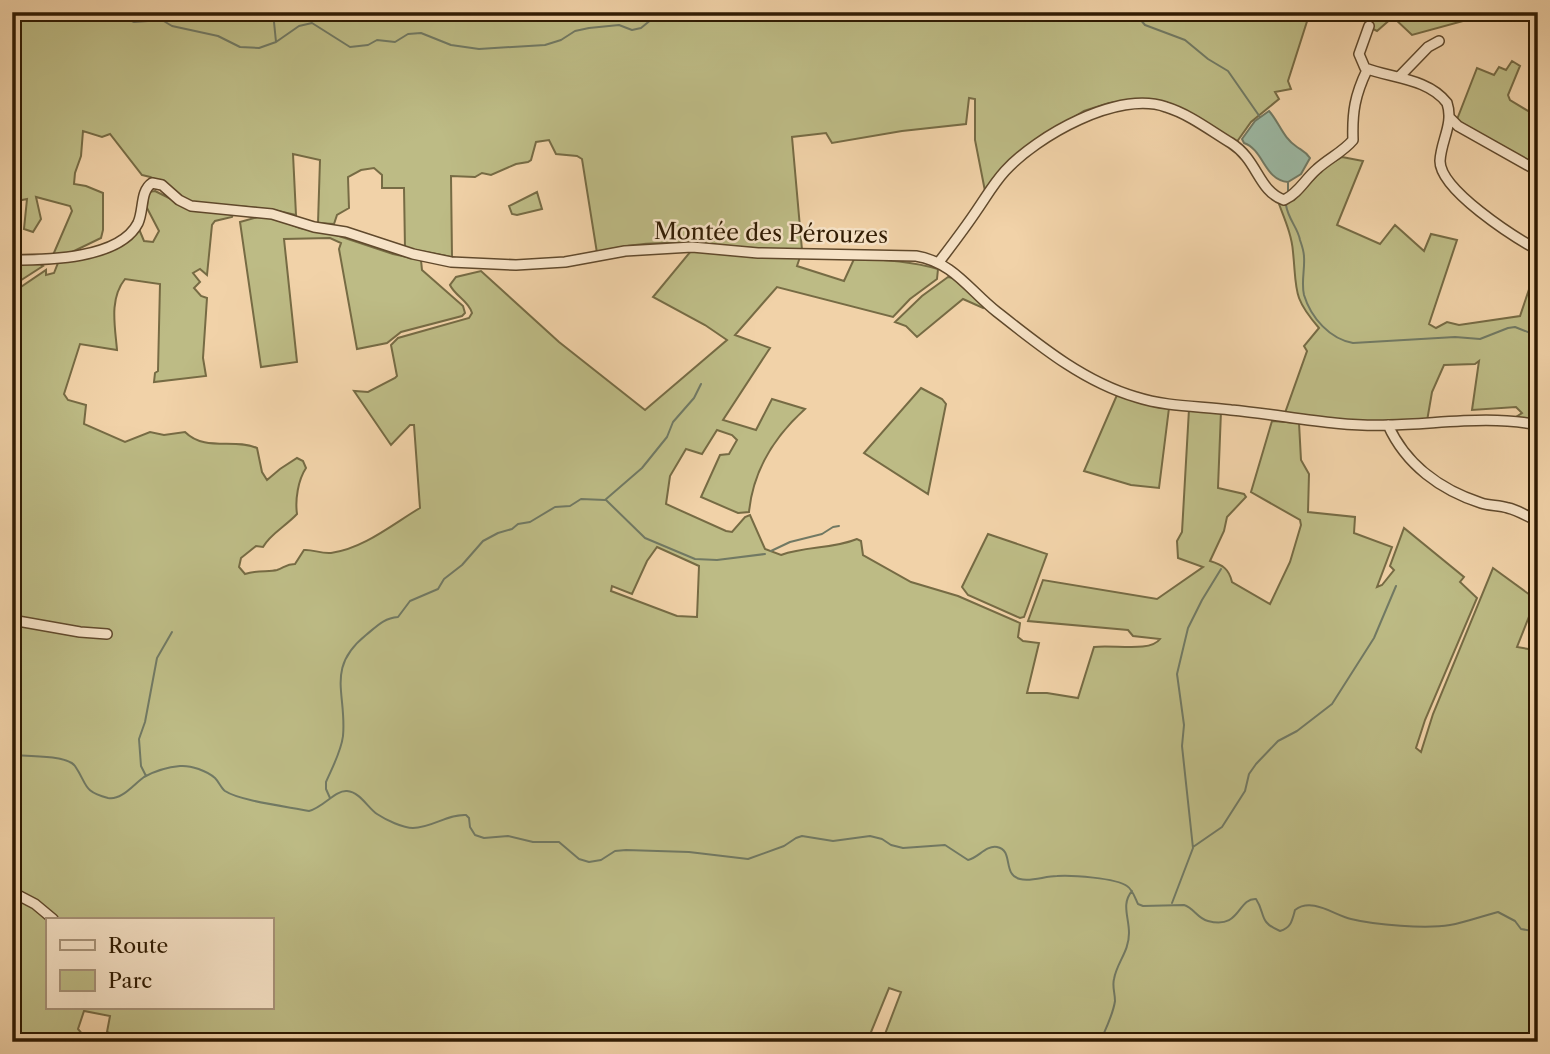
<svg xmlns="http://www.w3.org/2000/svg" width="1550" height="1054" font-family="'Libre Caslon Text',serif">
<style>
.green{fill:#bdbb85;stroke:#766b44;stroke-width:2;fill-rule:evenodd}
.water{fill:#9cb8a3;stroke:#717963;stroke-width:2}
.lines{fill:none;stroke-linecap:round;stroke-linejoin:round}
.stream{stroke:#717963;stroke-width:2}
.minor-casing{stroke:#60492c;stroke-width:12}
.minor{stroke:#f6e2c6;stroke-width:9}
.labels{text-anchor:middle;stroke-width:5;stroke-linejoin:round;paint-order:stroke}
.street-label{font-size:23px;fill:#301b02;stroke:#f6e2c6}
</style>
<rect width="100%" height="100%" fill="#f1d2a8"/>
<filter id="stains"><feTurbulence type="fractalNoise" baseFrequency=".00286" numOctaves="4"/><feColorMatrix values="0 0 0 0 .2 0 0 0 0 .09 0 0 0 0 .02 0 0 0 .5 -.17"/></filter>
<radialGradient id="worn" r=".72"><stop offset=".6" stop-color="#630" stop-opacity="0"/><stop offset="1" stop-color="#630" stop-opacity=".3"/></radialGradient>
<!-- green -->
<path class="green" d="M12 12H1310L1288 81 1291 89 1275 92 1279 99 1251 122 1236 143 1188 114 1133 100 1109 103 1084 111 1052 131 985 191 975 140V99L969 98 966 124 902 131 832 143 826 133 792 137 802 250C735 251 663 232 597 253L582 159 577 156 556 154 549 140 536 142 531 160 528 162 516 164 491 175 482 173 475 177 451 176 452 257 405 248 404 188H382V175L374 168 361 170 348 177 349 208 337 215 334 224 318 223 320 160 293 154 296 215C276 210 256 207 235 206 223 205 208 207 196 204 175 198 165 178 142 175L110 134 102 137 83 131 81 156 75 173 74 184 86 186 103 193V230L101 238 70 253 53 255 72 211 70 206 36 197 41 219 33 232 24 229 27 199 12 202Z
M1357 12H1473L1474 18 1412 35 1393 17 1377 31 1371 28 1367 19Z
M1512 61 1520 66 1508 95 1510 100 1538 117V169L1456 122 1477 68 1494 75 1499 67 1506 70Z
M1342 157 1363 161 1337 225 1380 244 1395 225 1424 251 1431 234 1457 240 1429 324 1436 328 1447 322 1459 325 1520 316 1538 263V421L1516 417 1522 413 1516 407 1472 410 1479 361 1475 364 1444 365 1432 392 1427 421 1370 423 1285 413 1307 351 1304 346 1319 328C1292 297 1297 290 1293 252 1292 236 1285 220 1279 204L1294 200 1325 167Z
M155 191 195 211 233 214 232 217 215 221 212 225 207 275 200 269 193 273 200 282 194 288 201 296 207 298 203 358 206 376 154 382 155 373 158 371 160 284 125 279C109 299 115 326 117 350L80 344 64 394 68 400 86 405 84 424 125 442 150 432 164 435 185 432C205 452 234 438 257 448L262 472 267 480 280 469 297 458 303 461 306 468C298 480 295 500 297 514 286 526 270 534 263 547L256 546 241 558 239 567 245 574C256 570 269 572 277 570 284 568 286 564 295 564L304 550C312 549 321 554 331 553 363 549 393 524 420 508L414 425H410L391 445 354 391 368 392 395 378 397 376 391 345 398 338 469 318 472 313C469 301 455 296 450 285L456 277 481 271 559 342 645 410 727 340 705 325 653 297 691 251 800 257 797 266 844 281 854 259C883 259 910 261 938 269L937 279 910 299 893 317 777 287 735 335 770 348 723 420 756 430 772 399 805 409C775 436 753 471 749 512L738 513 701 497 720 455 729 454 737 440 732 435 717 430 702 454 686 449 670 476 666 504 726 531 732 532 745 517 750 515 765 549 781 555C806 546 833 549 857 539L861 541 863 555 911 582 958 596 1020 623 1018 637 1023 641 1039 643 1027 693H1047L1078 698 1094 647C1112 644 1150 653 1160 639L1133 636 1128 630 1028 621 1043 580 1157 599 1203 567 1178 558 1177 541 1182 532 1189 409 1221 411 1218 488 1244 494 1246 497 1227 517 1224 531 1210 561C1223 565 1229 569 1232 582L1270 604 1290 562 1301 525 1300 520 1251 492 1272 421 1299 423 1301 460 1309 474 1308 512 1355 517 1354 533 1392 547 1377 587 1382 585 1394 570 1390 566 1404 528 1464 577 1460 582 1477 598 1425 720 1416 748 1421 752 1433 714 1493 568 1530 595 1531 598 1536 599 1517 647 1534 650 1538 640V1042H882L901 992 889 988 867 1042H132L107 1032 110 1016 84 1011 78 1029 83 1035 81 1042H12V293L46 270V275L54 273 58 263C89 257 116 252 139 229L144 241 153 242 159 231 147 208 148 192ZM657 547 699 566 697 617 677 616 611 591 612 586 632 594 647 561ZM47 919H271V1007H47Z
M537 192 542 209 517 215 512 214 509 206Z
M258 217 277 219 300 228 330 233 393 254 421 260 422 270 463 306 465 313 462 316 401 332 387 343 357 349 339 249 341 243 330 238 284 239 297 362 261 367 240 222Z
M12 263 40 264 43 266 12 286Z
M948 277 953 278 984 306 983 308 963 299 917 337 906 326 895 322 922 296Z
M921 388 942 399 946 404 928 494 864 453Z
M1117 395 1169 408 1159 488 1131 485 1084 471Z
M988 534 1047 554 1024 617 1020 618 968 595 962 587Z"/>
<!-- water -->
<path class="water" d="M1269 111C1279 122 1283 138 1297 147 1303 151 1306 152 1310 158L1301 174 1288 182C1264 180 1264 150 1244 143L1242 139 1255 121Z"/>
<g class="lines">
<!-- stream -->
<path class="stream" d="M114 12 134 22 162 20 172 26 218 36 240 47 259 48 276 42 299 26 312 23 350 47 368 45 377 40 395 42 408 34 421 33 451 45 479 49 545 45 561 40 575 31 589 28 619 25 632 30 641 28 652 19 657 12
M273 12 276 42
M1134 12 1145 25 1185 40 1208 59 1228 71 1260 117
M1288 192V183
M1286 205C1288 219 1298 228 1300 240 1302 246 1304 251 1304 257 1305 269 1301 283 1304 295 1311 318 1330 339 1353 343L1455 337 1480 339 1508 328 1515 327 1538 336
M606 500 645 538 695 559 717 560 765 554
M771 551 790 542 822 534 833 527 839 526
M12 755C25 756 67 755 75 766 88 785 82 791 108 798 121 801 134 784 144 777 155 771 168 767 180 766 191 765 207 771 215 778 219 782 221 788 225 791 240 801 290 807 309 811 324 807 335 790 347 791 360 792 368 808 377 814 386 820 403 828 413 828 432 828 447 814 466 815L469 818 470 827 475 835 484 838 508 836 533 842H559L579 859 589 862 601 860 615 851 626 850 689 852 748 859 784 846 796 838 802 836 833 841 870 836 882 839 891 845 903 848 945 845 968 860C978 858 986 845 997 847 1014 850 1002 875 1020 879 1031 882 1045 876 1057 876 1071 875 1116 878 1127 886 1133 890 1135 898 1138 904L1143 906 1184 905C1194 908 1197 918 1208 921 1241 930 1237 898 1256 899 1266 914 1258 922 1280 931 1291 928 1292 921 1295 910 1312 897 1334 915 1351 919 1375 925 1426 929 1450 925 1466 922 1482 916 1498 912L1515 921 1521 929 1538 932
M146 776 141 766 139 739 145 722 157 658 172 632
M330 798 326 789V782C332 768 341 752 343 736 347 694 325 668 366 635 377 626 384 618 398 617L410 601 438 589 444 579 462 565 483 541 498 533 512 529 518 524 530 522 555 507 570 506 581 499 605 500 642 468 667 437 673 422 694 398 701 384
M1193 847 1222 827 1245 791 1249 774 1256 764 1278 741 1297 731 1332 704 1374 638 1396 586
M1172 903 1193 848 1182 746 1184 725 1177 674 1188 628 1202 600 1221 569
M1100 1042C1106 1028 1113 1015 1115 1001 1115 993 1112 986 1114 979 1117 962 1129 952 1129 933 1129 917 1121 904 1132 891"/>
<!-- minor casing -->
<g class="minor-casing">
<path id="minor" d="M1369 26 1359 54 1365 68C1390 78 1428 78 1447 103 1454 124 1441 140 1440 161 1440 190 1514 237 1538 250
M1399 77 1428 47 1439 41
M1449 117 1458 126 1538 171
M12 260C47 260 120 259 138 223 144 210 140 191 152 183L162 185 179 200 191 206 272 214 314 227 346 232 413 254 451 262 516 265 565 262 625 251 692 247 758 253 916 256C953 262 969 290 997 312 1040 346 1084 382 1136 397 1167 407 1199 406 1231 410 1285 415 1335 427 1389 425 1438 424 1490 415 1538 425
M939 262C952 245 965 228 977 210 986 197 994 183 1005 171 1037 136 1118 90 1166 107 1189 114 1211 131 1231 143 1258 160 1258 191 1284 200 1299 193 1305 179 1317 169 1329 158 1343 152 1353 140 1352 112 1355 95 1367 70
M1388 425C1406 465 1441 490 1481 503 1490 506 1499 505 1508 508 1518 510 1528 517 1538 521
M12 620 80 632 107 634
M12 892 35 904 53 919"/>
</g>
<!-- minor -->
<use href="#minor" class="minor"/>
</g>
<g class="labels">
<!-- street labels -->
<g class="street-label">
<text transform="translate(771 233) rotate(1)" y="8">Montée des Pérouzes</text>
</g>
</g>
<!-- margin -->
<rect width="1550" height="1054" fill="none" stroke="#f1d2a8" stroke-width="42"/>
<rect x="14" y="14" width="1522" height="1026" fill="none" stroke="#301b02" stroke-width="3.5"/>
<rect x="21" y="21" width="1508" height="1012" fill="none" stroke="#301b02" stroke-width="2"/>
<!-- legend -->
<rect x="46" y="918" width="228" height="91" fill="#f6e2c6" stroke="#a79278" stroke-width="2"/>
<rect x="60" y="940" width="35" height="10" fill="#f6e2c6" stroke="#a79278" stroke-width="2"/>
<text x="108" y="953" font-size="21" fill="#301b02">Route</text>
<rect x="60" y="970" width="35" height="21" fill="#bdbb85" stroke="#a79278" stroke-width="2"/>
<text x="108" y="988" font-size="21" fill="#301b02">Parc</text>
<rect width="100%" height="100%" filter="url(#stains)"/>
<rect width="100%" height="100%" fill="url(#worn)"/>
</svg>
